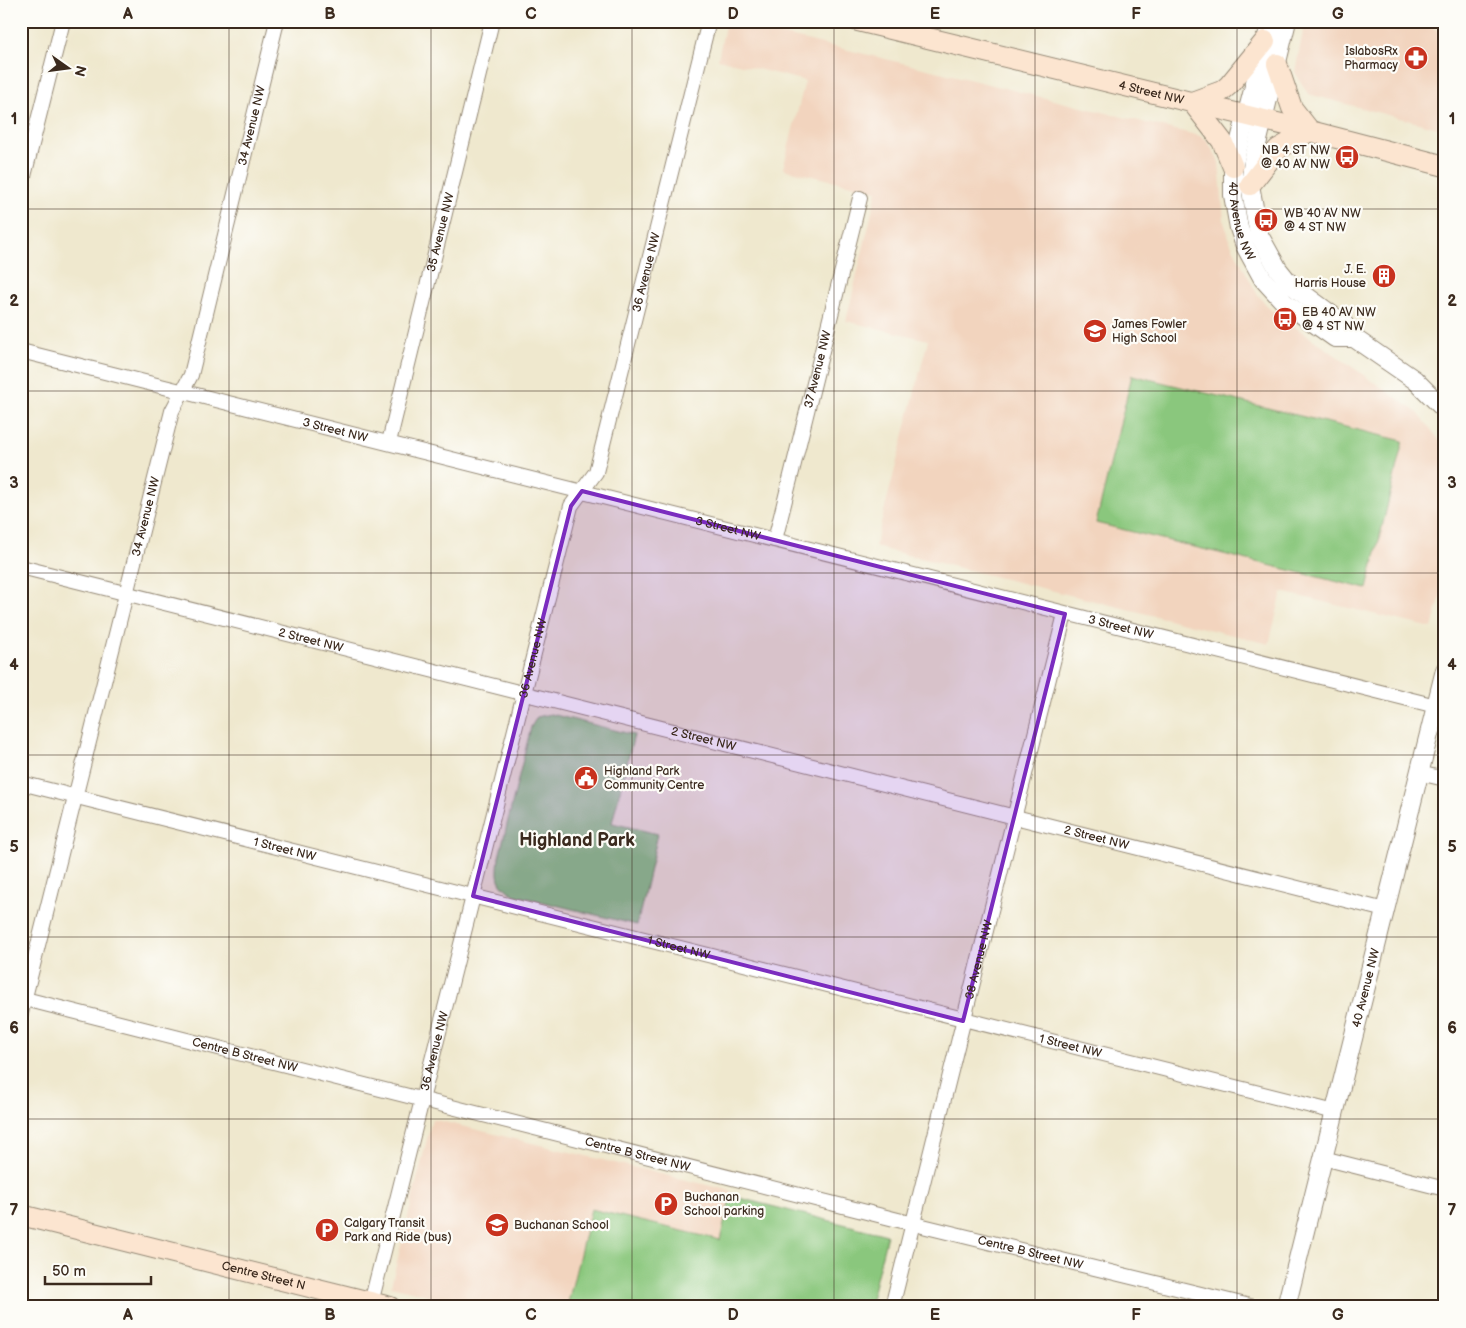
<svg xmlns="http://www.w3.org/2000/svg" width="1466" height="1328" font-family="'Balsamiq Sans',sans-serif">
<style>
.built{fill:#f2d4be}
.park{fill:#8ac77d;stroke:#62784e}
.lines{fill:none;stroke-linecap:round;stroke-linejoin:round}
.minor-casing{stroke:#958976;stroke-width:16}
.tertiary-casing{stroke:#958976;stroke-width:20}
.secondary-casing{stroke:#958976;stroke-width:22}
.minor{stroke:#fff;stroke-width:14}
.tertiary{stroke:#fff;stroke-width:18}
.secondary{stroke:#fce5d0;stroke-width:20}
.marked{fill:#7b2cbf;fill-opacity:0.2;stroke:#7b2cbf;stroke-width:4;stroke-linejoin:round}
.grid{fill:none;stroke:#3b2a1e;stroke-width:1;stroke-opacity:0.55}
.labels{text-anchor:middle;stroke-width:4.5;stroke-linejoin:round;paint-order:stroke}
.poi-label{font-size:12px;fill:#3b2a1e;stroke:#fdfcf7;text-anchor:start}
.street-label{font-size:12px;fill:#3b2a1e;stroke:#fdfcf7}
.district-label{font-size:18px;font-weight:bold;fill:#3b2a1e;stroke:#fdfcf7}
.neatline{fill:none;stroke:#3b2a1e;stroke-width:2}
.grid-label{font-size:16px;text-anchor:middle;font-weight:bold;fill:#3b2a1e}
</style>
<rect width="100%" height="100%" fill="#fdfcf7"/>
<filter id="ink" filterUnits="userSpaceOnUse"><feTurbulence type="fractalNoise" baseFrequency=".02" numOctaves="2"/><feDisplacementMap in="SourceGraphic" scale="10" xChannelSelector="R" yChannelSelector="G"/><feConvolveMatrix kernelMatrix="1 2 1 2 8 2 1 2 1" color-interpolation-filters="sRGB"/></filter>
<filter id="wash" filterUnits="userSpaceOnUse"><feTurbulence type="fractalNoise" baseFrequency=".0096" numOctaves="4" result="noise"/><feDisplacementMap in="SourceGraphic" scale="20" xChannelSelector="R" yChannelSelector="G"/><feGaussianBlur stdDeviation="1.12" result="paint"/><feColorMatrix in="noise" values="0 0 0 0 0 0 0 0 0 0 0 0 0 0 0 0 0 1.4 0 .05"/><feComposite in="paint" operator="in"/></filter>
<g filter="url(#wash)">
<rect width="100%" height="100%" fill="#efe8ce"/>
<!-- built -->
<path class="built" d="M726 21 919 67 1200 136 1207 140 1219 162 1224 222 1231 244 1257 294 1271 310 1418 413 1440 441 1445 453V580L1432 628 1282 592 1269 644 875 547 928 340 846 321 877 191 783 169 805 81 718 59Z
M1305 21H1424L1445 36V130L1308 94 1295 72Z
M432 1119 732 1191 720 1240 591 1210 567 1307 536 1304 535 1307H476L391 1286Z"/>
<!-- park -->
<path class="park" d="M1132 375 1403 441 1367 589 1096 523Z
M551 714 634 735 612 823 658 834 637 925 515 895C496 884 497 878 499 857L531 727 537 717Z
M731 1196 887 1235 869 1307H567L591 1209 720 1240Z"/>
</g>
<g filter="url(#ink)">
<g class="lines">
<!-- minor casing -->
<g class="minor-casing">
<g id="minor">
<path d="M21 188 63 21"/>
<path id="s1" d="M21 351 1436 706"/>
<path id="s2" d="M389 442 492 21"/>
<path id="s3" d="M775 540 860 198"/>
<path id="s4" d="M21 567 1385 910"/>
<path d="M1419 773 1445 779"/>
<path id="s5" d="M21 783 1335 1112"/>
<path id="s6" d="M21 998 898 1220 1254 1307"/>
<path id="s7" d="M21 1013 172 411 191 375 277 21"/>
<path d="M1323 1158 1445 1189"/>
<path id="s8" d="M370 1307 571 506 596 472 709 21"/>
<path id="s9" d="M892 1307 1065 614"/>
</g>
</g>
<!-- tertiary casing -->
<g class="tertiary-casing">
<g id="tertiary">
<path id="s10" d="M1271 21 1233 167V195L1239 228 1245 246 1263 279 1284 302 1335 338H1354"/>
<path d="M1287 21 1253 161 1250 185 1259 235 1278 269 1290 284 1344 324 1354 338 1415 380 1445 410"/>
<path id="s11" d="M1286 1307 1445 670"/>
</g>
</g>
<!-- secondary casing -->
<g class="secondary-casing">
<g id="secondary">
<path id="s12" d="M858 21 1310 131 1445 166"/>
<path d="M1277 64 1292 108 1310 131"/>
<path d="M1192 102 1222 91 1229 85 1265 41"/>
<path d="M1192 102 1222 141 1233 167"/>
<path d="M1250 185 1278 149 1310 131"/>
<path id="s13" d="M21 1215 390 1307"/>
</g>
</g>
<!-- minor -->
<use href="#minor" class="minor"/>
<!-- tertiary -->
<use href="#tertiary" class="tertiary"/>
<!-- secondary -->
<use href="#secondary" class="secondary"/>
</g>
</g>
<!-- marked area -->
<path class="marked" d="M582 491 1065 614 963 1021 473 896 571 506Z"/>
<!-- grid -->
<path class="grid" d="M229 21V1307M431 21V1307M632 21V1307M834 21V1307M1035 21V1307M1237 21V1307M21 209H1445M21 391H1445M21 573H1445M21 755H1445M21 937H1445M21 1119H1445"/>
<!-- icons -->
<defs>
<g id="pharmacy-disc" transform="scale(1.25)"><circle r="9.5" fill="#c8321e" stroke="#fdfcf7"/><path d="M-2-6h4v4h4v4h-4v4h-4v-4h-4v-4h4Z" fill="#fff"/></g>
<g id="bus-disc" transform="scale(1.25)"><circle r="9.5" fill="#c8321e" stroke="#fdfcf7"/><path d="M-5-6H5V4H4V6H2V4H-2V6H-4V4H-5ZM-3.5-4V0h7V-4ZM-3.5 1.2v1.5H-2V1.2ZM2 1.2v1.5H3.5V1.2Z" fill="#fff"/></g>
<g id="building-disc" transform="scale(1.25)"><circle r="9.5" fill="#c8321e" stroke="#fdfcf7"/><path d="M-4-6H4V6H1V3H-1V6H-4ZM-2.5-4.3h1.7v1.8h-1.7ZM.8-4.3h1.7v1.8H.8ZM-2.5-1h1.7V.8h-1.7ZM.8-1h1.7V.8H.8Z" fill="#fff"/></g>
<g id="school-disc" transform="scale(1.25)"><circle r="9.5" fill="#c8321e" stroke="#fdfcf7"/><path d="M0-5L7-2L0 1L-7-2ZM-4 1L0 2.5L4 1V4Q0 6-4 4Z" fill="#fff"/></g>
<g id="civic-disc" transform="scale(1.25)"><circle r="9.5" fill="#c8321e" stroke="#fdfcf7"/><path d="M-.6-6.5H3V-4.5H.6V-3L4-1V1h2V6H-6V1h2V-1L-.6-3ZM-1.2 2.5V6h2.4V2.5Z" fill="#fff"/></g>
<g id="parking-disc" transform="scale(1.25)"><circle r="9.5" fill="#c8321e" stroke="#fdfcf7"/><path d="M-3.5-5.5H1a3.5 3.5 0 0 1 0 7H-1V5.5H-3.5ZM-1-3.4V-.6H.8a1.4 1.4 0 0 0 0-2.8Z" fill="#fff"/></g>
</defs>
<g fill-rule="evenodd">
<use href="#pharmacy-disc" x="1416" y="58"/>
<use href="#bus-disc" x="1347" y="157"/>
<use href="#bus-disc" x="1266" y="220"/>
<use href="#building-disc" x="1384" y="276"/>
<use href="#bus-disc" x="1285" y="319"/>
<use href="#school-disc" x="1095" y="331"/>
<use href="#civic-disc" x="586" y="778"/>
<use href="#parking-disc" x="666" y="1204"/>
<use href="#school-disc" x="497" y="1225"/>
<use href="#parking-disc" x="327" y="1230"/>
</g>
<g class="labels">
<!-- poi labels -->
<g class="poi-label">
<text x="1398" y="55" text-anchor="end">IslabosRx<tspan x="1398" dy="14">Pharmacy</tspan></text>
<text x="1330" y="154" text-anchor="end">NB 4 ST NW<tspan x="1330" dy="14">@ 40 AV NW</tspan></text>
<text x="1284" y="217">WB 40 AV NW<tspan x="1284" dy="14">@ 4 ST NW</tspan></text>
<text x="1366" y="273" text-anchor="end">J. E.<tspan x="1366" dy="14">Harris House</tspan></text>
<text x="1302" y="316">EB 40 AV NW<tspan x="1302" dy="14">@ 4 ST NW</tspan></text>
<text x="1112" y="328">James Fowler<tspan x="1112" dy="14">High School</tspan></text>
<text x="604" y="775">Highland Park<tspan x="604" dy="14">Community Centre</tspan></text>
<text x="684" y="1201">Buchanan<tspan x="684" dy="14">School parking</tspan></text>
<text x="344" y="1227">Calgary Transit<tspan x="344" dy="14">Park and Ride (bus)</tspan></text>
<text x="514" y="1229">Buchanan School</text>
</g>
<!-- street labels -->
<g class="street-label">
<text dy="4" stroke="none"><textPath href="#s12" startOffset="302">4 Street NW</textPath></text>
<text dy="4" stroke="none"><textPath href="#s7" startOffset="918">34 Avenue NW</textPath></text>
<text dy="4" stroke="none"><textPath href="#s10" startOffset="206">40 Avenue NW</textPath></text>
<text dy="4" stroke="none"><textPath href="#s2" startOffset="216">35 Avenue NW</textPath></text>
<text dy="4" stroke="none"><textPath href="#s8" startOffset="1074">36 Avenue NW</textPath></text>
<text dy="4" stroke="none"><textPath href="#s3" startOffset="176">37 Avenue NW</textPath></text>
<text dy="4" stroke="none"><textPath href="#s1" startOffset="324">3 Street NW</textPath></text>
<text dy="4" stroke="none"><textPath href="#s7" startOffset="512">34 Avenue NW</textPath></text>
<text dy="4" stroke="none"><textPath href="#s1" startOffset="729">3 Street NW</textPath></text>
<text dy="4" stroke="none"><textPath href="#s1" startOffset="1134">3 Street NW</textPath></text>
<text dy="4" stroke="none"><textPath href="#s4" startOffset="299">2 Street NW</textPath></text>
<text dy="4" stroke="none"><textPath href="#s8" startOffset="669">36 Avenue NW</textPath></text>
<text dy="4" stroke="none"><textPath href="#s4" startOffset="704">2 Street NW</textPath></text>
<text dy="4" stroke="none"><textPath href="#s4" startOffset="1109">2 Street NW</textPath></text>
<text dy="4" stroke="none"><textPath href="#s5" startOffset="272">1 Street NW</textPath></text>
<text dy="4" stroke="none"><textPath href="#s5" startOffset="678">1 Street NW</textPath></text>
<text dy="4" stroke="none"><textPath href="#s9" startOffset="358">38 Avenue NW</textPath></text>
<text dy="4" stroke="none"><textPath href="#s11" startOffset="329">40 Avenue NW</textPath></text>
<text dy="4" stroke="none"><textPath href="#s5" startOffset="1082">1 Street NW</textPath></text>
<text dy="4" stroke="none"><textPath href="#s8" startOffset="264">36 Avenue NW</textPath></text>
<text dy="4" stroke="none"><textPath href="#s6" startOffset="231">Centre B Street NW</textPath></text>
<text dy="4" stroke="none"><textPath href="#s6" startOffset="636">Centre B Street NW</textPath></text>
<text dy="4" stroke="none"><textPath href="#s6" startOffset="1041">Centre B Street NW</textPath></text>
<text dy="4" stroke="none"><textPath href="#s13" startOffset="250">Centre Street N</textPath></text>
</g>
<!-- district labels -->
<g class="district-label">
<text x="577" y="846">Highland Park</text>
</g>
</g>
<!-- margin -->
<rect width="1466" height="1328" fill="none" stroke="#fdfcf7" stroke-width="55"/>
<!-- north arrow -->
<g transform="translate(68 68) rotate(104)" stroke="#fdfcf7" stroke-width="4" paint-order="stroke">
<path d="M0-4L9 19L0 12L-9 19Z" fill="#3b2a1e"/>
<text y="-8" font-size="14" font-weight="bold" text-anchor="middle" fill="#3b2a1e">N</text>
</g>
<!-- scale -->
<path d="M45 1276v8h106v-8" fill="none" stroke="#3b2a1e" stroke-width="2.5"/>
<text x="52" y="1276" font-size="15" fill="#3b2a1e" stroke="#fdfcf7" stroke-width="4" paint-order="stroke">50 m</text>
<rect x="28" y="28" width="1410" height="1272" class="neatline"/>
<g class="grid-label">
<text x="128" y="19">A</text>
<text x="330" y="19">B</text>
<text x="531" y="19">C</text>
<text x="733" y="19">D</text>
<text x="935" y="19">E</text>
<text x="1136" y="19">F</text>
<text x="1338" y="19">G</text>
<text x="14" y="124">1</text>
<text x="1452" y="124">1</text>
<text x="14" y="306">2</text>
<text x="1452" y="306">2</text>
<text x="14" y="488">3</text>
<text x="1452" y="488">3</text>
<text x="14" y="670">4</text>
<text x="1452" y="670">4</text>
<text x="14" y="852">5</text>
<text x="1452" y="852">5</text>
<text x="14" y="1033">6</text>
<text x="1452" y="1033">6</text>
<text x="14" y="1215">7</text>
<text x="1452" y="1215">7</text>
<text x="128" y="1320">A</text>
<text x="330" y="1320">B</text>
<text x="531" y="1320">C</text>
<text x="733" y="1320">D</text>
<text x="935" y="1320">E</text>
<text x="1136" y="1320">F</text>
<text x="1338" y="1320">G</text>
</g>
</svg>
